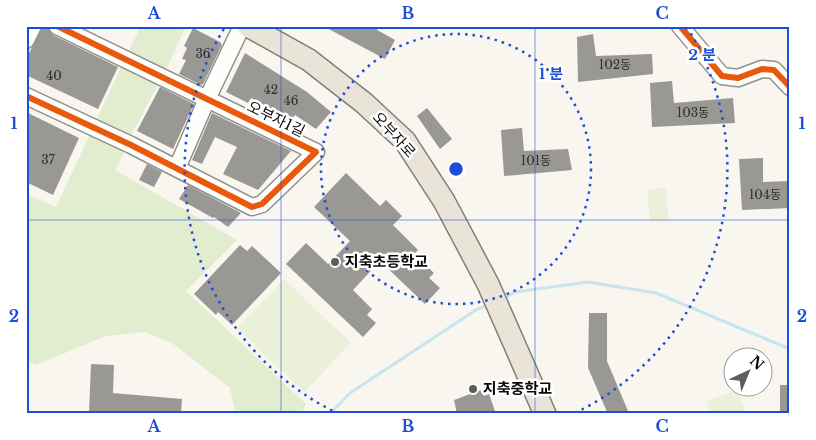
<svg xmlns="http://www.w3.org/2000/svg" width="816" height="440" font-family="'Libre Baskerville','Noto Sans KR',serif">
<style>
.green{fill:#e2eccf}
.pitch{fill:#ebf0d9}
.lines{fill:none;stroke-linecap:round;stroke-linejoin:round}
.stream{stroke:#c7e4ef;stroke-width:3}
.building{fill:#9a9894}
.minor-casing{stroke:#91908d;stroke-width:19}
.major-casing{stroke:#7e7e7a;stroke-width:24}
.minor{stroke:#fefefc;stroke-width:16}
.major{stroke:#eae4d8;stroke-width:21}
.cycleway-casing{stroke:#fff;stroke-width:9}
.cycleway{stroke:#e8590c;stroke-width:6}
.grid{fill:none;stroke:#1d4ed8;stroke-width:1;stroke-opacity:0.55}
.ring{fill:none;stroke:#1d4ed8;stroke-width:2.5;stroke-dasharray:2.5 5}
.poi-dot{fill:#5d5d5a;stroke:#fff;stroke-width:2}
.labels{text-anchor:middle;stroke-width:5;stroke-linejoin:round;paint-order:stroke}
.number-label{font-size:12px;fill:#2e2e2c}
.street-label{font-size:15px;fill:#0a0a0a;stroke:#fff}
.poi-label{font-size:15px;font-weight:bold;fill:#0a0a0a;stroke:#fff;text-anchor:start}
.centre{fill:#1d4ed8;stroke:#fff;stroke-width:2.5}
.ring-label{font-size:15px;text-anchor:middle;font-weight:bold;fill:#1d4ed8;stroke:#fff;stroke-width:5;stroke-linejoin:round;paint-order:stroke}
.neatline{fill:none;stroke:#1d4ed8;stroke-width:2}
.grid-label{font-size:16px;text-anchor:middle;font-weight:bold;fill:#1d4ed8}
</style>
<rect width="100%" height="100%" fill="#f8f6ee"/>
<!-- green -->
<path class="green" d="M141 26H186L166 70 128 53Z
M121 67 158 84 131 136 97 119Z
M90 134 125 151 115 170 237 240 186 291 306 404 301 414H236L230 388 172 343 145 332 106 336 36 365 26 361V194L56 207Z"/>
<!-- pitch -->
<path class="pitch" d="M666 188 669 221H650L647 189Z
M284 279 351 343 304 392 237 328Z
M737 390 746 411 738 414H712L707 401Z"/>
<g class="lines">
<!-- stream -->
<path class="stream" d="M502 299 515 292 588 282 656 293 790 349
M330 414 350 393 476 310 490 304"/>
</g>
<!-- building -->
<path class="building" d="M43 26 48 28 53 35 118 67 98 109 26 75V59Z
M323 26H379L377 30 395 40 385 59Z
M193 28 220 42 222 45 203 84 201 85 179 74 186 60 182 59 187 48 184 46Z
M593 34 596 56 652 54 653 74 578 82 577 37Z
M245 53 307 92 331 112 316 129 295 115 292 120 251 98 248 103 226 92Z
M672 81 674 103 733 98 735 123 652 127 650 83Z
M160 87 194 104 173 149 137 131Z
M427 108 452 139 440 149 417 116Z
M26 112 79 138 53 195 26 182Z
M212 113 291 151 258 190 223 174 237 147 215 137 202 164 192 160Z
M522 128 524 151 568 149 572 170 504 176 501 130Z
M763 158V182L790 181V208L742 210 739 159Z
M147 164 162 172 154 187 139 180Z
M346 173 380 206 386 200 402 216 393 225 418 250 414 254 434 273 429 278 440 288 425 304 380 261 353 290 372 309 367 315 376 323 363 337 286 264 306 243 328 264 350 241 314 207Z
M188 185 241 213 228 227 214 217 213 218 179 199Z
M240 245 247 251 252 246 281 273 232 325 218 312 216 315 194 294Z
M589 313H607V361L628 411 622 414H608L588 368Z
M91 364 114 365 113 393 182 399 181 414 89 413Z
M780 385H790V414H780Z
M481 390 484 396 489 394 496 414H457L454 400Z"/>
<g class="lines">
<!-- minor casing -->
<g class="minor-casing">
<path id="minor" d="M680 26 722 76 738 78 762 69 774 70 790 87
M26 40 33 26
M26 96 131 145 252 207 262 204 316 152 57 26
M177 168 207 99 242 26"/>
</g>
<!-- major casing -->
<g class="major-casing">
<path id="major" d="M248 26 309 60 364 103 405 141 444 201 488 284 545 414"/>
</g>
<!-- minor -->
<use href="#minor" class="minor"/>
<!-- major -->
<use href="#major" class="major"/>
<!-- cycleway casing -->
<g class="cycleway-casing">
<path id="cycleway" d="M680 26 722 76 738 78 762 69 774 70 790 87
M26 96 131 145 252 207 262 204 316 152 57 26"/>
</g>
<!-- cycleway -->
<use href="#cycleway" class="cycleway"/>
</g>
<!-- grid -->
<path class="grid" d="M281 26V414M535 26V414M26 220H790"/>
<!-- distance rings -->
<g class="ring">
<circle cx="456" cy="169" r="135"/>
<path d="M339 414A271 271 0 0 1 225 27M687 27A271 271 0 0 1 573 414"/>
</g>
<!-- markers -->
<g class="poi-dot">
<circle cx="335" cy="262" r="5"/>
<circle cx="473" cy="389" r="5"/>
</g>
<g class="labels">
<!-- number labels -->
<g class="number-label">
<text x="203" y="58">36</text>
<text x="615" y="69">102동</text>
<text x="54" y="80">40</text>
<text x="271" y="94">42</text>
<text x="291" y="105">46</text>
<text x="693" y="117">103동</text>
<text x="48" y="164">37</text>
<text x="536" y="165">101동</text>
<text x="765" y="199">104동</text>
</g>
<!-- street labels -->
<g class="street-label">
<text transform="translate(276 119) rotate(26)" y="5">오부자1길</text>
<text transform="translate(394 135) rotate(48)" y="5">오부자로</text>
</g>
<!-- poi labels -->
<g class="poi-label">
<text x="345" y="267">지축초등학교</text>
<text x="483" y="394">지축중학교</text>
</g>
</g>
<circle cx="456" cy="169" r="8" class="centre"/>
<g class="ring-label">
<text x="702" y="60">2 분</text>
<text x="551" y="79">1 분</text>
</g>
<!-- border -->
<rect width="816" height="440" fill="none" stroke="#ffffff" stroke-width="55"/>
<!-- north arrow -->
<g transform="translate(748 372) rotate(44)"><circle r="24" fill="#ffffff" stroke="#9d9d9d"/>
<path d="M0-4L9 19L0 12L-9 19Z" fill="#5d5d5a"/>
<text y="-8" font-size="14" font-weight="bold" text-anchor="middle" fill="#0a0a0a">N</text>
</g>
<rect x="28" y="28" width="760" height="384" class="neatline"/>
<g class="grid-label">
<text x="154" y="19">A</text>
<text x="408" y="19">B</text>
<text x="662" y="19">C</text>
<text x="14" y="129">1</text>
<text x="802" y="129">1</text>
<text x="14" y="322">2</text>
<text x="802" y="322">2</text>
<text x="154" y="432">A</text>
<text x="408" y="432">B</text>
<text x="662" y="432">C</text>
</g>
</svg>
